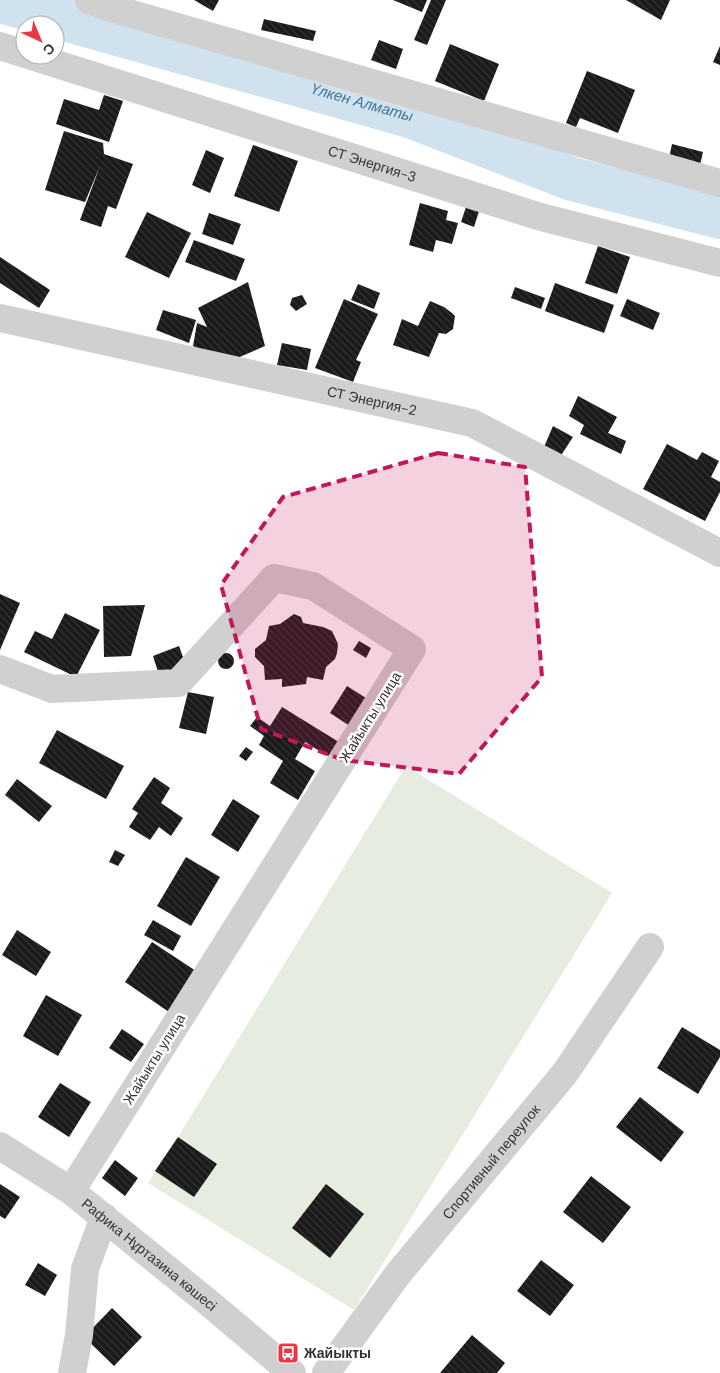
<svg xmlns="http://www.w3.org/2000/svg" width="720" height="1373" font-family="'DM Sans',sans-serif">
<style>
.pitch{fill:#e6ecdf}
.lines{fill:none;stroke-linecap:round;stroke-linejoin:round}
.river{stroke:#cfe2ee;stroke-width:44}
.building{fill:url(#building-back-hatch)}
.minor{stroke:#d0d0d0;stroke-width:28}
.marked{fill:#c2185b;fill-opacity:0.2;stroke:#c2185b;stroke-width:4;stroke-dasharray:10 6;stroke-linejoin:round}
.labels{text-anchor:middle;stroke-width:5;stroke-linejoin:round;paint-order:stroke}
.street-label{font-size:14px;fill:#333;stroke:#fff}
.poi-label{font-size:14px;font-weight:bold;fill:#333;stroke:#fff;text-anchor:start}
.water-label{font-size:15px;font-style:italic;fill:#3f7597;stroke:#fff}
</style>
<defs>
<pattern id="building-back-hatch" width="6" height="6" patternUnits="userSpaceOnUse" patternTransform="scale(1.25)"><rect width="6" height="6" fill="#1a1a1a"/><path d="M-1 5l2 2M0 0l6 6M5-1l2 2" fill="none" stroke="#333"/></pattern>
</defs>
<rect width="100%" height="100%" fill="#fff"/>
<!-- pitch -->
<path class="pitch" d="M406 766 612 893 354 1310 148 1183 178 1137Z"/>
<g class="lines">
<!-- river -->
<path class="river" id="s1" d="M0 1 410 116 572 179 720 217"/>
</g>
<!-- building -->
<path class="building" d="M194 0H219L213 11Z
M393 0H427L422 12Z
M431 0H446L427 45 414 40Z
M626 0H670L661 20Z
M264 19 316 31 313 41 261 30Z
M379 40 403 49 396 69 371 60Z
M450 44 499 64 484 101 435 81Z
M720 46V65L713 62Z
M587 71 635 90 618 133 580 118 576 127 566 123Z
M104 95 123 101 109 142 56 124 64 99 99 110Z
M64 131 103 143 104 154 133 164 116 209 108 206 101 227 80 220 100 166 85 202 45 190Z
M672 144 703 152 700 165 669 158Z
M253 145 298 161 279 212 234 196Z
M206 150 224 158 210 193 192 185Z
M420 203 448 211 446 220 458 223 452 244 436 240 433 252 409 245Z
M467 204 480 208 474 227 461 222Z
M147 212 191 233 169 278 125 257Z
M209 213 241 224 233 245 202 234Z
M194 240 245 259 236 281 185 262Z
M598 246 630 257 617 294 585 283Z
M0 257 50 290 39 308 0 283Z
M248 282 265 346 228 362 193 346 197 323 207 327 198 308Z
M555 283 614 305 604 333 545 311Z
M358 284 380 293 374 309 351 300Z
M515 287 545 298 541 309 511 298Z
M302 295 307 304 296 311 290 305 292 298Z
M344 299 378 314 356 360 361 362 353 382 315 368Z
M627 299 660 313 653 330 620 316Z
M430 301 444 307 452 313 455 316 453 329 446 334 439 333 429 357 393 345 402 319 418 326Z
M163 310 196 320 189 343 156 330Z
M282 343 311 349 307 370 277 365Z
M578 396 617 417 608 433 626 441 621 454 580 434 584 425 569 416Z
M553 426 573 437 560 457 544 447Z
M667 444 697 460 702 452 719 461 711 477 720 482V492L705 521 643 489Z
M0 594 20 603 0 650Z
M145 605 131 656 104 657 103 606Z
M65 613 100 630 76 677 24 652 35 631 52 639Z
M294 614 301 617 303 623 323 627 332 631 338 644 337 653 335 659 326 667 323 680 307 677 306 684 282 687V679L265 680 264 666 255 657V649L266 640 269 626 280 624Z
M359 641 371 648 366 658 353 650Z
M179 646 186 665 159 675 153 656Z
M218 661a8 8 0 1 1 16 0a8 8 0 1 1-16 0Z
M347 686 377 705 359 732 330 713Z
M188 692 214 697 206 734 179 728Z
M282 707 347 747 338 762 305 742 295 759 315 771 298 800 270 783 283 761 259 745 264 736 250 726 257 717 270 726Z
M57 730 124 766 106 799 39 763Z
M246 747 253 752 246 761 239 756Z
M154 777 170 788 161 803 183 818 171 836 159 827 150 840 129 827 138 813 132 809Z
M17 779 52 806 39 822 5 795Z
M233 799 260 816 238 852 211 835Z
M115 850 125 855 118 866 109 862Z
M186 857 220 877 191 926 157 906Z
M153 920 181 936 173 951 144 935Z
M17 930 51 952 36 976 2 955Z
M152 942 199 973 172 1014 125 982Z
M46 995 82 1015 58 1056 23 1036Z
M682 1027 720 1050V1057L698 1094 657 1068Z
M122 1029 144 1044 131 1062 109 1048Z
M60 1083 91 1102 69 1137 38 1117Z
M640 1097 684 1132 661 1162 616 1127Z
M178 1137 217 1164 194 1197 155 1171Z
M115 1160 138 1178 125 1196 102 1178Z
M591 1176 631 1207 603 1243 563 1212Z
M0 1184 20 1197 5 1219 0 1216Z
M326 1184 364 1214 330 1258 292 1228Z
M541 1260 574 1285 550 1316 517 1291Z
M38 1263 57 1275 45 1296 25 1285Z
M112 1308 142 1337 114 1366 84 1337Z
M472 1335 505 1363 497 1373H440Z"/>
<g class="lines">
<!-- minor -->
<g class="minor">
<path d="M89 0 111 8 720 183"/>
<path d="M0 46 25 54"/>
<path id="s2" d="M28 55 541 217 720 263"/>
<path id="s3" d="M0 318 472 423 720 553"/>
<path d="M0 669 52 689 178 683 274 578 313 586 412 649 71 1191"/>
<path id="s4" d="M0 1146 71 1191 209 1303 292 1373"/>
<path d="M72 1373 79 1335 85 1269 104 1217"/>
<path id="s5" d="M326 1373 398 1274 565 1073 650 947"/>
</g>
</g>
<!-- marked area -->
<path class="marked" d="M438 453 525 467 542 677 459 774 343 760 261 729 221 585 283 497Z"/>
<!-- icons -->
<defs>
<g id="bus-square" transform="scale(1.125)"><rect x="-9" y="-9" width="18" height="18" rx="4" fill="#e63946" stroke="#fff"/><path d="M-5-6H5V4H4V6H2V4H-2V6H-4V4H-5ZM-3.5-4V0h7V-4ZM-3.5 1.2v1.5H-2V1.2ZM2 1.2v1.5H3.5V1.2Z" fill="#fff"/></g>
</defs>
<g fill-rule="evenodd">
<use href="#bus-square" x="288" y="1353"/>
</g>
<g class="labels">
<!-- street labels -->
<g class="street-label">
<text dy="5" stroke="none"><textPath href="#s2" startOffset="361">СТ Энергия-3</textPath></text>
<text dy="5" stroke="none"><textPath href="#s3" startOffset="381">СТ Энергия-2</textPath></text>
<text transform="translate(370 717) rotate(-58)" y="5">Жайыкты улица</text>
<text transform="translate(154 1059) rotate(-58)" y="5">Жайыкты улица</text>
<text dy="5" stroke="none"><textPath href="#s5" startOffset="268">Спортивный переулок</textPath></text>
<text dy="5" stroke="none"><textPath href="#s4" startOffset="185">Рафика Нұртазина көшесі</textPath></text>
</g>
<!-- poi labels -->
<g class="poi-label">
<text x="304" y="1358">Жайыкты</text>
</g>
<!-- water labels -->
<g class="water-label">
<text dy="5" stroke="none"><textPath href="#s1" startOffset="376">Үлкен Алматы</textPath></text>
</g>
</g>
<!-- north arrow -->
<g transform="translate(40 40) rotate(136)"><circle r="24" fill="#ffffff" stroke="#adadad"/>
<path d="M0-4L9 19L0 12L-9 19Z" fill="#e63946"/>
<text y="-8" font-size="14" font-weight="bold" text-anchor="middle" fill="#333333">С</text>
</g>
</svg>
